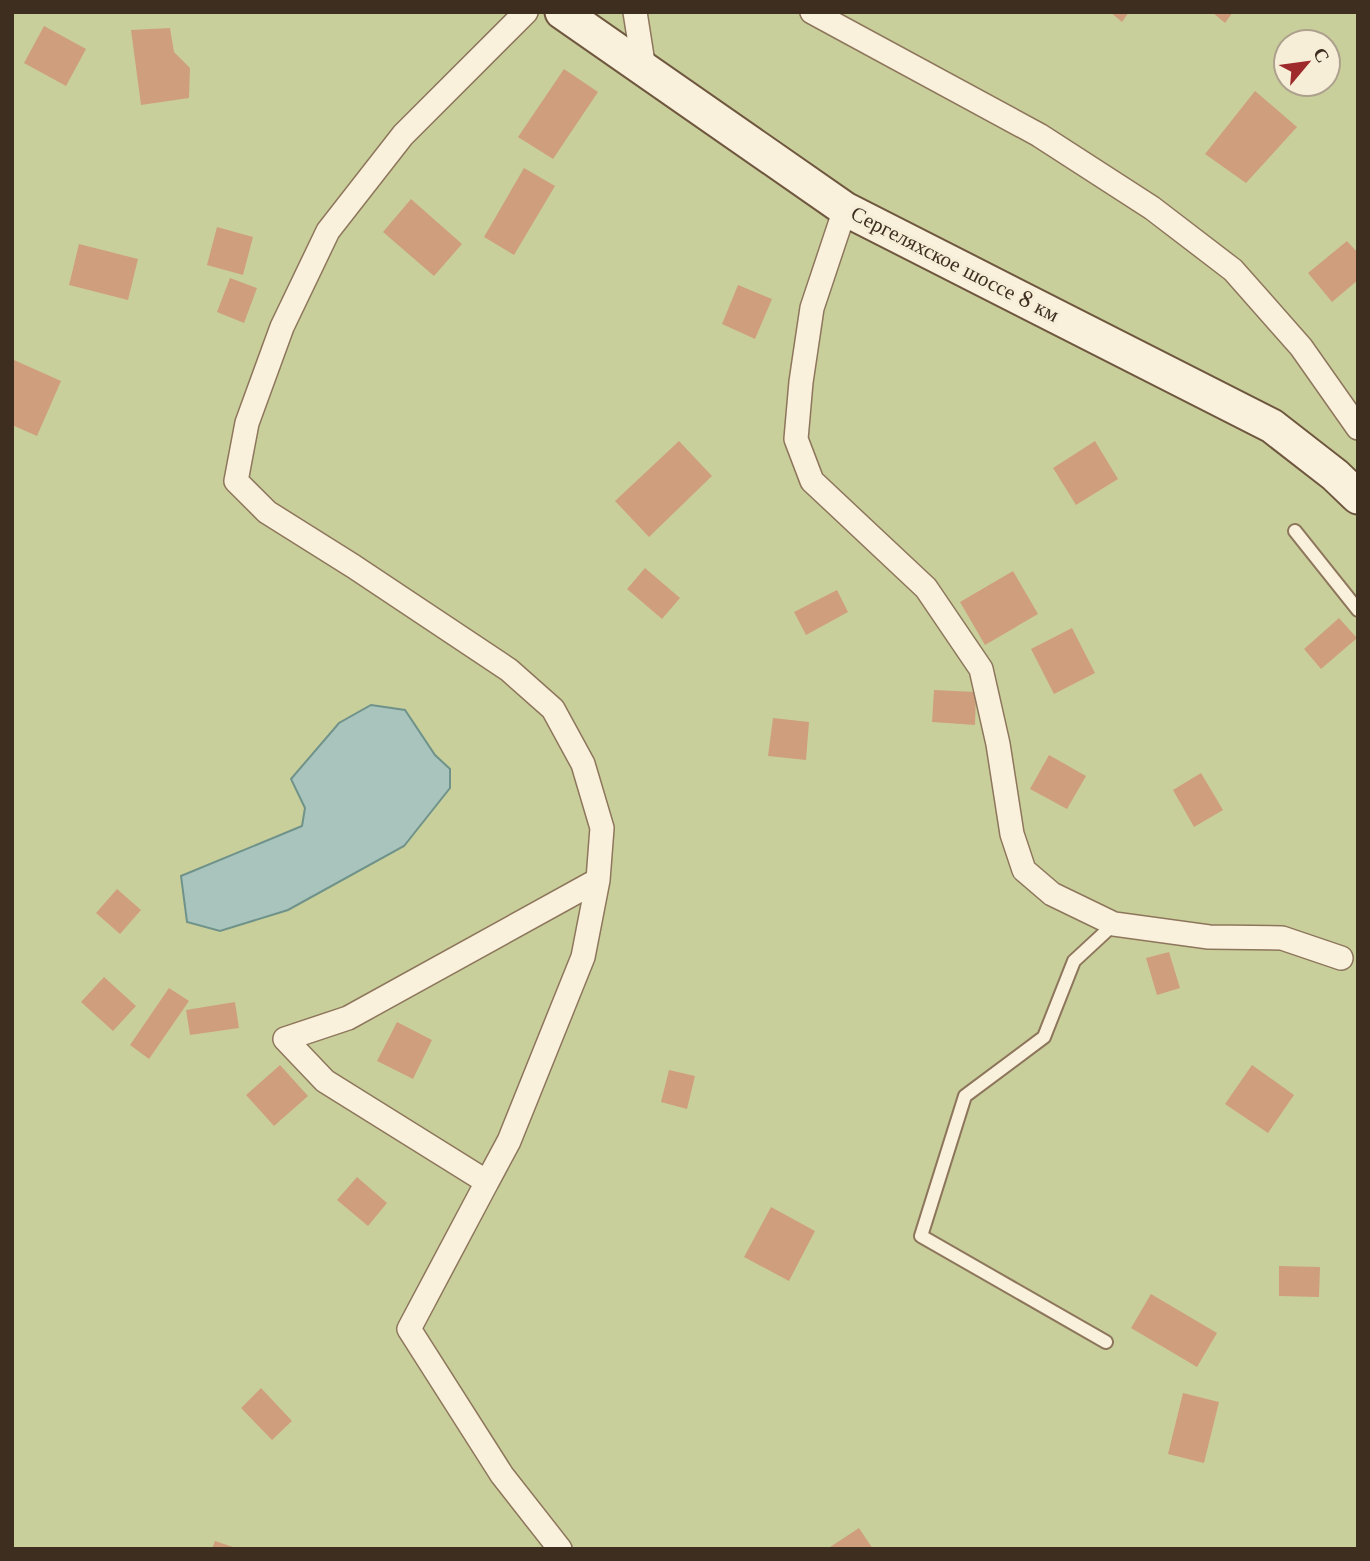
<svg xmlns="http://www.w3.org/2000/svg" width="1370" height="1561" font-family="'Libre Baskerville',serif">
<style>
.green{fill:#c9cf9b;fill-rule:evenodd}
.water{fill:#a9c4bc;stroke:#6f938a;stroke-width:2}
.building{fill:#cf9f7d}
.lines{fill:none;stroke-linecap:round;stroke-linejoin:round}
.lane-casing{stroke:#8d765c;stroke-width:16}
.street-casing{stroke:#8d765c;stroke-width:26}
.secondary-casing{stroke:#6f573f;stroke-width:37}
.lane{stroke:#faf1dc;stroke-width:12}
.street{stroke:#faf1dc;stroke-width:23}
.secondary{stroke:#faf1dc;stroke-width:33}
.labels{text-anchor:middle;stroke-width:6;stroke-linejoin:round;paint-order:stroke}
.street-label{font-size:21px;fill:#3d2e20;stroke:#f7eed8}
</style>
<rect width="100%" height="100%" fill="#f0e4c8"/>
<!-- green -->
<path class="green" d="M12 12H1358V1549H12ZM1286 42H1328V84H1286Z"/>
<!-- water -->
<path class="water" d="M371 705 405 710 435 755 450 769V788L404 846 288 910 220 931 187 922 181 876 302 826 305 808 291 779 339 723Z"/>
<!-- building -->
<path class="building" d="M1110 12H1129L1122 22Z
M1212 12H1233L1225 23Z
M44 26 86 49 66 86 24 63Z
M170 28 174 52 190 68 189 98 141 105 131 30Z
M564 69 598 92 553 159 518 137Z
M1255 91 1297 127 1246 183 1205 154Z
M524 168 555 186 514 255 484 237Z
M411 199 462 244 434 276 383 232Z
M217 227 253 237 243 275 207 265Z
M1347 241 1358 253V280L1332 302 1308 273Z
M79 244 138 259 128 300 69 285Z
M230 278 257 288 244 323 217 312Z
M738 285 772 299 755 339 722 324Z
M14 360 61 381 37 436 12 425Z
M679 441 712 476 649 537 615 501Z
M1095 441 1118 479 1076 505 1053 468Z
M645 568 680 598 662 619 627 589Z
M1013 571 1038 614 985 645 960 602Z
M837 590 848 612 806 635 794 612Z
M1339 618 1357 638 1321 669 1304 649Z
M1072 628 1095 673 1054 694 1031 649Z
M934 690 976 692 975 725 932 722Z
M773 718 809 722 806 760 768 756Z
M1049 755 1086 776 1067 809 1030 789Z
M1201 773 1223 810 1194 827 1173 790Z
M117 889 141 910 120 934 96 913Z
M1169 952 1180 988 1157 995 1146 958Z
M104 977 136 1006 113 1031 81 1002Z
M169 988 189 1001 149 1059 130 1045Z
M235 1002 239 1028 190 1035 186 1010Z
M397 1022 432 1040 413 1079 377 1061Z
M280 1065 308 1096 274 1126 246 1095Z
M1252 1065 1294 1095 1268 1133 1225 1104Z
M669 1070 695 1076 687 1109 661 1102Z
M357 1177 387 1203 368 1226 337 1200Z
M771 1207 815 1231 789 1281 744 1257Z
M1279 1266 1320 1267 1319 1297 1279 1296Z
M1151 1294 1217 1333 1197 1367 1131 1328Z
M261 1388 292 1421 272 1440 241 1408Z
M1183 1393 1219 1402 1204 1463 1168 1454Z
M859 1528 873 1549H827Z
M215 1541 236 1548V1549H212Z"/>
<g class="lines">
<!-- lane casing -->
<g class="lane-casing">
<path id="lane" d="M1295 531 1358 610
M1106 1342 921 1236 965 1096 1044 1037 1074 961 1114 924"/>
</g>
<!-- street casing -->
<g class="street-casing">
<path id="street" d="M526 12 403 135 328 231 282 327 247 423 236 481 267 512 353 566 509 670 553 709 583 764 602 828 598 880 348 1018 285 1039 325 1081 487 1182 509 1141 583 957 598 880
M635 12 644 69
M812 12 1039 135 1152 208 1233 270 1301 347 1358 428
M845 209 812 308 801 382 796 439 812 481 926 588 981 669 998 744 1012 834 1024 870 1052 894 1114 924 1209 937 1282 938 1341 958
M487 1182 409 1329 502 1475 560 1549"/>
</g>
<!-- secondary casing -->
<g class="secondary-casing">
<path id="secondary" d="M562 12 845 209 1272 426 1335 475 1358 497"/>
</g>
<!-- lane -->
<use href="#lane" class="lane"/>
<!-- street -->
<use href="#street" class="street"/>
<!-- secondary -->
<use href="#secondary" class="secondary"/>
</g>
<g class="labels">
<!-- street labels -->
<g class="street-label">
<text transform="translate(955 264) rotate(27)" y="7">Сергеляхское шоссе 8 км</text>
</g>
</g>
<!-- border -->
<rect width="1370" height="1561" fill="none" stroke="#3d2e20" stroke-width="28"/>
<!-- north arrow -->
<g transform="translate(1307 63) rotate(61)"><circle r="33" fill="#f7eed8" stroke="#ada18e" stroke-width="2"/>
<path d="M0-5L12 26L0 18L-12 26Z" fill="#9e2a2b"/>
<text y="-10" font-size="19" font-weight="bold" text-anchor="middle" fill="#3d2e20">С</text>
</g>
</svg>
